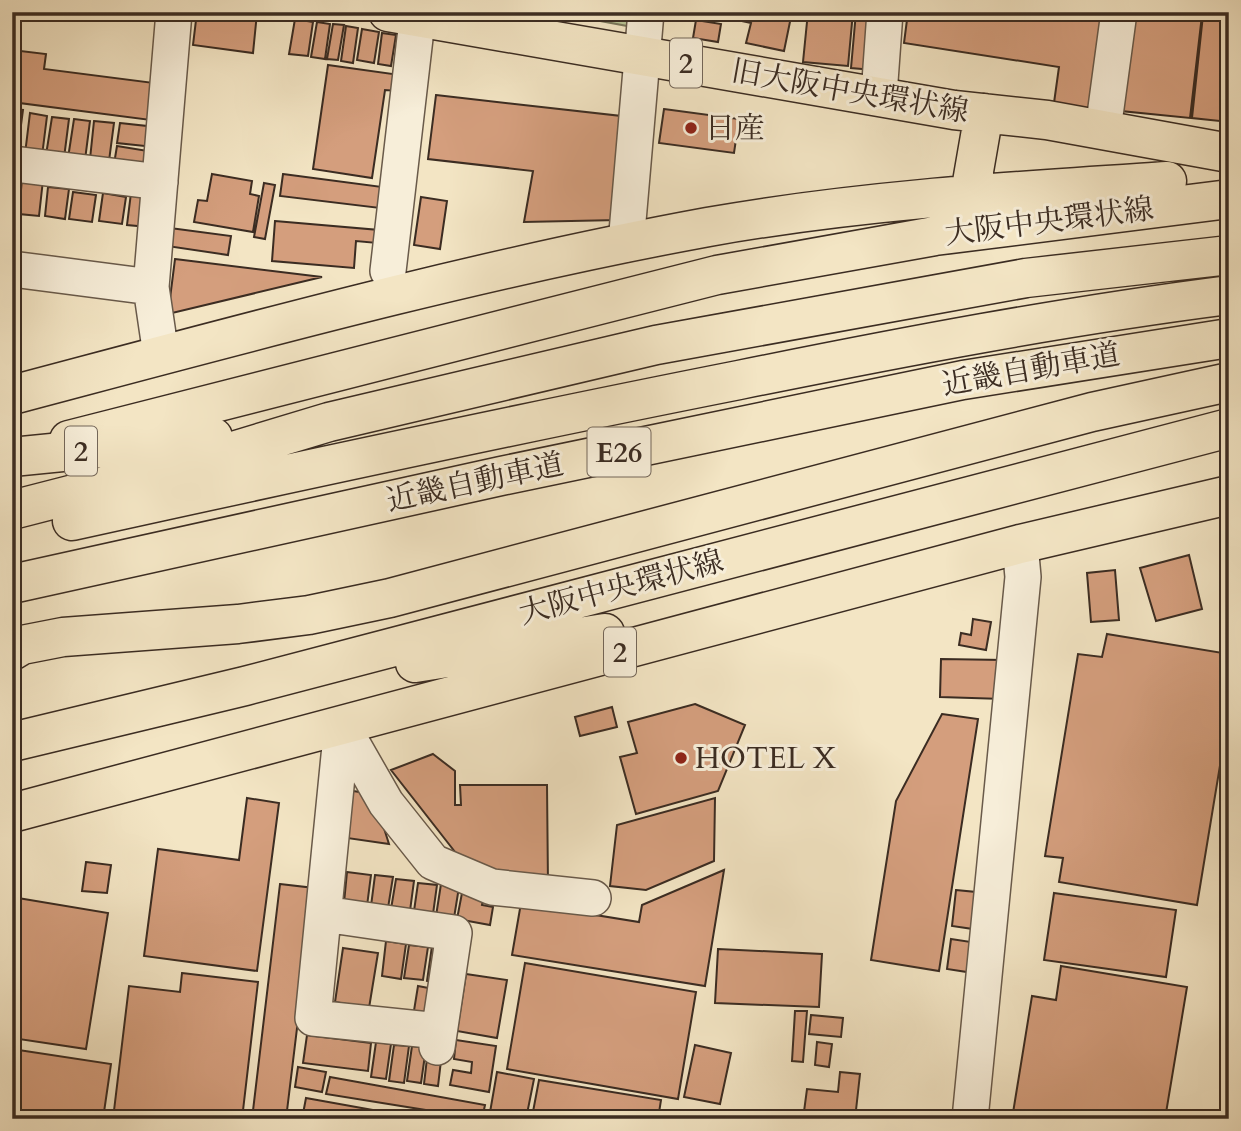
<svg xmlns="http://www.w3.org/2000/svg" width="1241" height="1131" font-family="Cardo,'Noto Serif JP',serif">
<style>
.green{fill:#b9c596;stroke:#7a785c;stroke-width:2}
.building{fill:#d49e7d;stroke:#3b2c22;stroke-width:2}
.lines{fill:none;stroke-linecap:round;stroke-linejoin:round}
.minor-casing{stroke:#695a4a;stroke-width:38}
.major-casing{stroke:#3b2c22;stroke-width:41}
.highway-casing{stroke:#3b2c22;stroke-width:41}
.minor{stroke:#f7eed9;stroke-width:35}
.major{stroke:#f3e5c4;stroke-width:38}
.highway{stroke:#f3e5c4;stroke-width:38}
.poi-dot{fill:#8f2418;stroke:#f7eed9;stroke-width:2.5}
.labels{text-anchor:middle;stroke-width:6;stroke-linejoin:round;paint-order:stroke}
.shield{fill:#f7eed9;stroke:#736659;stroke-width:2}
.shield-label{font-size:28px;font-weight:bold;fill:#3b2c22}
.street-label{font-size:30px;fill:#3b2c22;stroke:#f7eed9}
.poi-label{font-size:30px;fill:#3b2c22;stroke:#f7eed9;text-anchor:start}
</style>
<rect width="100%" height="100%" fill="#f3e5c4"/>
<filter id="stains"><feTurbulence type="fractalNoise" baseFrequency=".00286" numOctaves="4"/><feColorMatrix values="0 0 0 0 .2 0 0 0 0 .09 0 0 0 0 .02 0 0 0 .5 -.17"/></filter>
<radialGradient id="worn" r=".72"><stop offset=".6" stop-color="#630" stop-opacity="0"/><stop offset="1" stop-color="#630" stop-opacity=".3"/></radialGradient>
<!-- green -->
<path class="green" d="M552 12H640L638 28Z"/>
<!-- building -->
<path class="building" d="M197 12 257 13 253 53 193 45Z
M738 12H792L784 51 746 43 751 23 737 20Z
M808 12H853L848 66 803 62Z
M856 12H879L873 70 851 68Z
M908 12H1103L1096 117 1053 110 1059 67 904 43Z
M1131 12 1202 15 1190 118 1121 111Z
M1203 15 1229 18V122L1192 118Z
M295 19 313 22 308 56 289 54Z
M696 20 721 24 718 42 693 38Z
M317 22 330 24 325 59 311 57Z
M333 24 344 25 338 60 327 59Z
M346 26 358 28 353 63 341 61Z
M362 29 379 32 374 63 357 60Z
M382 33 396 35 391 66 378 64Z
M12 50 46 54 44 69 162 84 158 121 12 102Z
M328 65 400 75 398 91 385 90 372 178 313 169Z
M436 95 630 117 618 220 524 222 533 171 428 159Z
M12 109 23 110 12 193Z
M664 109 739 119 734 153 659 143Z
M30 113 47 116 42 156 25 154Z
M52 117 69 119 64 158 46 155Z
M74 119 90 121 85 160 68 158Z
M94 121 114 123 109 161 90 159Z
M120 123 156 127 154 147 117 143Z
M117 146 154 152 151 170 114 164Z
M212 174 252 181 250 194 259 196 253 232 194 222 198 200 207 201Z
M283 174 390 188 388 209 280 196Z
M22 178 43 180 39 216 19 214Z
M264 183 275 185 265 239 254 237Z
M48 187 69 189 65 219 45 216Z
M73 192 96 195 92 222 69 219Z
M103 193 126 197 122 224 99 221Z
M131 193 152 196 148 227 127 225Z
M421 197 447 201 440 249 414 245Z
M275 221 379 230 377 243 356 241 354 268 272 261Z
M170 228 231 236 228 255 167 246Z
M175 259 322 277 168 314Z
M1189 555 1202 609 1156 621 1140 568Z
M1115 570 1119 620 1091 622 1087 573Z
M973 619 991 622 986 650 959 645 961 633 971 635Z
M1107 634 1229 654V711L1197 905 1059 882 1063 858 1045 856 1078 654 1102 657Z
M941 659 1004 660 1003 699 940 697Z
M695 704 745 725 718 791 636 814 620 757 637 753 628 722Z
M612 707 617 727 580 736 575 717Z
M942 714 978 719 939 971 871 960 896 801Z
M433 754 455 771V805H461L460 785H547L548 885H530L459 857 391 770Z
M353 791 373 794 389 844 347 838Z
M247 798 279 803 257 971 144 956 158 849 239 860Z
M715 798 714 861 646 890 610 886 617 825Z
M86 862 111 865 107 893 82 891Z
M724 870 705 986 512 955 521 903 639 922 642 905Z
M347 872 371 875 367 906 344 903Z
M375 875 393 877 388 908 371 906Z
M396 879 414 881 410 911 391 909Z
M418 883 437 885 433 914 414 911Z
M280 884 314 888 286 1119H252Z
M441 884 459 887 454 918 436 916Z
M956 890 976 892 973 929 952 926Z
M462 893 483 900 482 905 493 907 490 925 457 919Z
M1054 893 1176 910 1166 977 1044 960Z
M12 897 108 913 86 1049 12 1038Z
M951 939 971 942 967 972 947 969Z
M386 941 406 944 401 979 382 976Z
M409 945 428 947 423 980 404 978Z
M432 946 446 947 441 983 427 981Z
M343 948 378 953 369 1008 335 1002Z
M718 949 822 954 819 1007 715 1003Z
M525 963 696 992 678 1099 507 1069Z
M1061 966 1187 987 1165 1119H1012L1032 996 1056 1000Z
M182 973 258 982 242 1119H113L129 986 180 992Z
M466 974 507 980 497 1038 457 1031Z
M418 986 439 990 433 1027 412 1023Z
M795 1011H807L803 1062 792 1061Z
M811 1015 843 1018 841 1037 809 1034Z
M307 1035 371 1043 368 1071 303 1063Z
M456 1040 496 1046 489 1092 450 1085 453 1070 471 1073 472 1062 454 1059Z
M376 1042 391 1044 386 1079 371 1077Z
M817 1042 832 1044 829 1067 815 1065Z
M394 1045 409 1046 404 1083 389 1081Z
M695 1045 731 1053 720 1104 684 1097Z
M412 1046 426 1048 421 1083 407 1081Z
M12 1049 111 1064 103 1119H12Z
M428 1050 442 1052 438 1086 424 1084Z
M298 1067 326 1072 322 1092 295 1087Z
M497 1072 534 1079 526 1119 489 1118Z
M840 1072 860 1074 855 1119H803L807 1089 838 1092Z
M330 1077 485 1105 482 1119 326 1094Z
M539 1080 661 1100 658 1119 532 1117Z
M306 1098 423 1119H302Z"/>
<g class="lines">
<!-- minor casing -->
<g class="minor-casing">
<path id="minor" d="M879 95 885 12
M1103 130 1119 12
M22 165 160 182
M626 244 646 12
M12 269 151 287
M388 271 418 12
M161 355 151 287 174 12
M342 726 313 1018 439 1031
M342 726 386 803 433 862 492 887 593 898
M324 914 454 933 437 1047
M970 1119 1023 577 1020 544"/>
</g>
<!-- major casing -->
<g class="major-casing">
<path id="major" d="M388 12 954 110 1047 120 1229 153
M970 194 984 113
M12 395C242 334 474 270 708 227 860 200 1014 191 1167 181
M69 440 717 275 935 236 1229 199
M415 663 605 633
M12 742 245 686 1229 428
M12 813 1020 544 1229 495"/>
</g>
<!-- highway casing -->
<g class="highway-casing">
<path id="highway" d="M12 457 213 437
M12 510 187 465 329 422 656 345 1026 278 1229 255
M72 521C294 472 516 424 739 380 902 347 1064 316 1229 295
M12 584 501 476 963 380 1229 338
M12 651 22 645 63 637 238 624 309 615 390 598 1092 412 1229 382"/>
</g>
<!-- minor -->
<use href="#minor" class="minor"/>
<!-- major -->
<use href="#major" class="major"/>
<!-- highway -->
<use href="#highway" class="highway"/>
</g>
<!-- markers -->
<g class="poi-dot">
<circle cx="691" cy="128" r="7"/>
<circle cx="681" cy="758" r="7"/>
</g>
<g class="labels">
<!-- shield labels -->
<g class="shield">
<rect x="670" y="38.5" width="32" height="49" rx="5"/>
<rect x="65" y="426.5" width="32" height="49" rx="5"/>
<rect x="587.5" y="427.5" width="63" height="49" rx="5"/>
<rect x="604" y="627.5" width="32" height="49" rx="5"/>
</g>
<g class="shield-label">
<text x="686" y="73">2</text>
<text x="81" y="461">2</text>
<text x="619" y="462">E26</text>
<text x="620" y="662">2</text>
</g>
<!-- street labels -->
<g class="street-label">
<text transform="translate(850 91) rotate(10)" y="10">旧大阪中央環状線</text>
<text transform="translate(1049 221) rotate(-7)" y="10">大阪中央環状線</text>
<text transform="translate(1031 369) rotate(-10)" y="10">近畿自動車道</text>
<text transform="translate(475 482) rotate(-12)" y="10">近畿自動車道</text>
<text transform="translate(621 587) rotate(-15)" y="10">大阪中央環状線</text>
</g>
<!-- poi labels -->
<g class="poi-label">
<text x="705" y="138">日産</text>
<text x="695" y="768">HOTEL X</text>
</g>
</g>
<!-- margin -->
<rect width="1241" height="1131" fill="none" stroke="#f3e5c4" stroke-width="42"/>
<rect x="14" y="14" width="1213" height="1103" fill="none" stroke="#3b2c22" stroke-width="3.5"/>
<rect x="21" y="21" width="1199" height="1089" fill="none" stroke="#3b2c22" stroke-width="2"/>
<rect width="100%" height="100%" filter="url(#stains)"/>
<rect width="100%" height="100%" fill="url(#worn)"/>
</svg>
